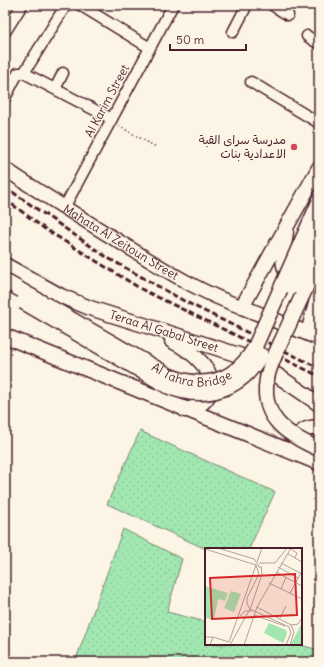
<svg xmlns="http://www.w3.org/2000/svg" width="324" height="667" font-family="Delius,'Playpen Sans Arabic',sans-serif">
<style>
.grass{fill:url(#grass-dots);stroke:#76836e}
.lines{fill:none;stroke-linecap:round;stroke-linejoin:round}
.minor-casing{stroke:#4a1f2b;stroke-width:13}
.tertiary-casing{stroke:#4a1f2b;stroke-width:16}
.secondary-casing{stroke:#4a1f2b;stroke-width:17}
.path{stroke:#4a1f2b;stroke-width:2;stroke-dasharray:1 3;stroke-linecap:butt}
.minor{stroke:#fcf5e5;stroke-width:10}
.tertiary{stroke:#fcf5e5;stroke-width:13}
.secondary{stroke:#fcf5e5;stroke-width:14}
.rail{stroke:#4a1f2b;stroke-width:3;stroke-dasharray:6 3;stroke-linecap:butt}
.secondary-bridge-casing{stroke:#4a1f2b;stroke-width:17;stroke-linecap:butt}
.secondary-bridge{stroke:#fcf5e5;stroke-width:14}
.poi-dot{fill:#d1495b;stroke:#fcf5e5;stroke-width:1.5}
.labels{text-anchor:middle;stroke-width:3;stroke-linejoin:round;paint-order:stroke}
.street-label{font-size:12px;fill:#4a1f2b;stroke:#fcf5e5}
.poi-label{font-size:12px;fill:#4a1f2b;stroke:#fcf5e5;text-anchor:end}
.inset-road{fill:none;stroke:#b59f9b;stroke-width:1}
.view{fill:#d62828;fill-opacity:0.15;stroke:#d62828;stroke-width:2}
.inset-edge{fill:none;stroke:#4a1f2b;stroke-width:2}
</style>
<defs>
<pattern id="grass-dots" width="8" height="8" patternUnits="userSpaceOnUse"><rect width="8" height="8" fill="#a2e7b2"/><path d="M2 2h.1M6 6h.1" fill="none" stroke="#8dc699" stroke-width="1.8" stroke-linecap="round"/></pattern>
</defs>
<rect width="100%" height="100%" fill="#fcf5e5"/>
<filter id="ink" filterUnits="userSpaceOnUse"><feTurbulence type="fractalNoise" baseFrequency=".025" numOctaves="2"/><feDisplacementMap in="SourceGraphic" scale="8" xChannelSelector="R" yChannelSelector="G"/><feConvolveMatrix kernelMatrix="1 2 1 2 8 2 1 2 1" color-interpolation-filters="sRGB"/></filter>
<g filter="url(#ink)">
<!-- grass -->
<path class="grass" d="M140 431 275 492 249 549H206L107 504Z
M123 529 182 559 167 612 206 622V644H296L319 650V662H75Z"/>
<g class="lines">
<!-- minor casing -->
<g class="minor-casing">
<path id="minor" d="M80 5 150 48
M272 5 288 15
M5 32 22 5
M233 32 247 5
M307 36 319 44
M24 73 112 119
M24 73 66 5
M251 82 319 123
M55 89 63 73
M5 98 18 73H24
M64 208 173 5"/>
</g>
<!-- tertiary casing -->
<g class="tertiary-casing">
<g id="tertiary">
<path id="s1" d="M5 169C48 198 92 225 136 252 170 273 204 294 242 307"/>
</g>
</g>
<!-- secondary casing -->
<g class="secondary-casing">
<g id="secondary">
<path d="M319 168 242 307 319 338"/>
<path d="M286 232C284 249 277 274 298 281 306 283 313 282 319 277"/>
<path id="s2" d="M5 265 61 296 90 308 242 356 268 369 319 404"/>
<path d="M308 333 319 292"/>
<path d="M5 336 319 463"/>
<path d="M172 341C190 350 221 372 208 396 203 405 195 408 185 410"/>
<path d="M295 448C295 433 305 427 319 427"/>
</g>
</g>
<!-- path -->
<path class="path" d="M119 126 156 147"/>
<!-- minor -->
<use href="#minor" class="minor"/>
<!-- tertiary -->
<use href="#tertiary" class="tertiary"/>
<!-- secondary -->
<use href="#secondary" class="secondary"/>
<!-- rail -->
<path class="rail" d="M5 187 108 258 186 302 319 368
M5 199 45 229 141 289 319 376"/>
<!-- secondary-bridge casing -->
<g class="secondary-bridge-casing">
<g id="secondary-bridge">
<path d="M319 259C308 283 297 307 286 331 280 345 272 359 268 374 258 416 285 434 319 449"/>
<path id="s3" d="M5 281 170 376C205 390 234 382 254 349L319 202"/>
<path d="M292 287 319 228"/>
<path d="M23 302 167 386C204 402 241 390 261 355"/>
</g>
</g>
<!-- secondary-bridge -->
<use href="#secondary-bridge" class="secondary-bridge"/>
</g>
</g>
<!-- markers -->
<circle class="poi-dot" cx="294" cy="147" r="4"/>
<g class="labels">
<!-- street labels -->
<g class="street-label">
<text transform="translate(107 101) rotate(-62)" y="4">Al Karim Street</text>
<text dy="4" stroke="none"><textPath href="#s1" startOffset="137">Mahata Al Zeitoun Street</textPath></text>
<text dy="4" stroke="none"><textPath href="#s2" startOffset="173">Teraa Al Gabal Street</textPath></text>
<text dy="4" stroke="none"><textPath href="#s3" startOffset="212">Al Tahra Bridge</textPath></text>
</g>
<!-- poi labels -->
<g class="poi-label">
<text x="286" y="144">مدرسة سراى القبة<tspan x="286" dy="14">الاعدادية بنات</tspan></text>
</g>
</g>
<!-- overview -->
<g transform="translate(205 548)">
<rect width="97" height="97" fill="#fcf5e5"/>
<path d="M0 38 23 45 20 53 13 51 9 72 0 70ZM26 43 36 46 29 64 19 60ZM97 75V97H88L86 96Z" fill="#a2e7b2"/>
<path d="M64 75 81 82 82 86 78 95 59 85Z" fill="#a2e7b2"/>
<path class="inset-road" d="M13 0 49 11 55 20M0 1 51 17 54 26 42 50V56L45 61 84 79 86 85 81 97M86 1 92 5 90 10M83 6 97 14M52 14 57 0M54 15H70L82 0M76 15 97 26M73 19 93 30M71 24 97 38M64 35 97 51M76 41 81 29M85 45 97 23M52 59 86 0M49 67 80 78M35 68 40 63H47M75 70 81 58M86 77 93 76 97 70M0 89H8L5 97M8 89 24 94M24 94 51 17M25 97 46 59 57 26 56 18M39 97 52 59 86 77 89 84 85 97"/>
<path class="view" d="M90 26 92 67 7 71 5 30Z"/>
<rect width="97" height="97" class="inset-edge"/>
</g>
<!-- margin -->
<rect width="324" height="667" fill="none" stroke="#fcf5e5" stroke-width="20"/>
<rect x="10" y="10" width="304" height="647" fill="none" stroke="#4a1f2b" stroke-width="1.5" filter="url(#ink)"/>
<!-- scale -->
<path d="M170 44v6h76v-6" fill="none" stroke="#4a1f2b" stroke-width="2"/>
<text x="176" y="44" font-size="12" fill="#4a1f2b" stroke="#fcf5e5" stroke-width="3" paint-order="stroke">50 m</text>
</svg>
